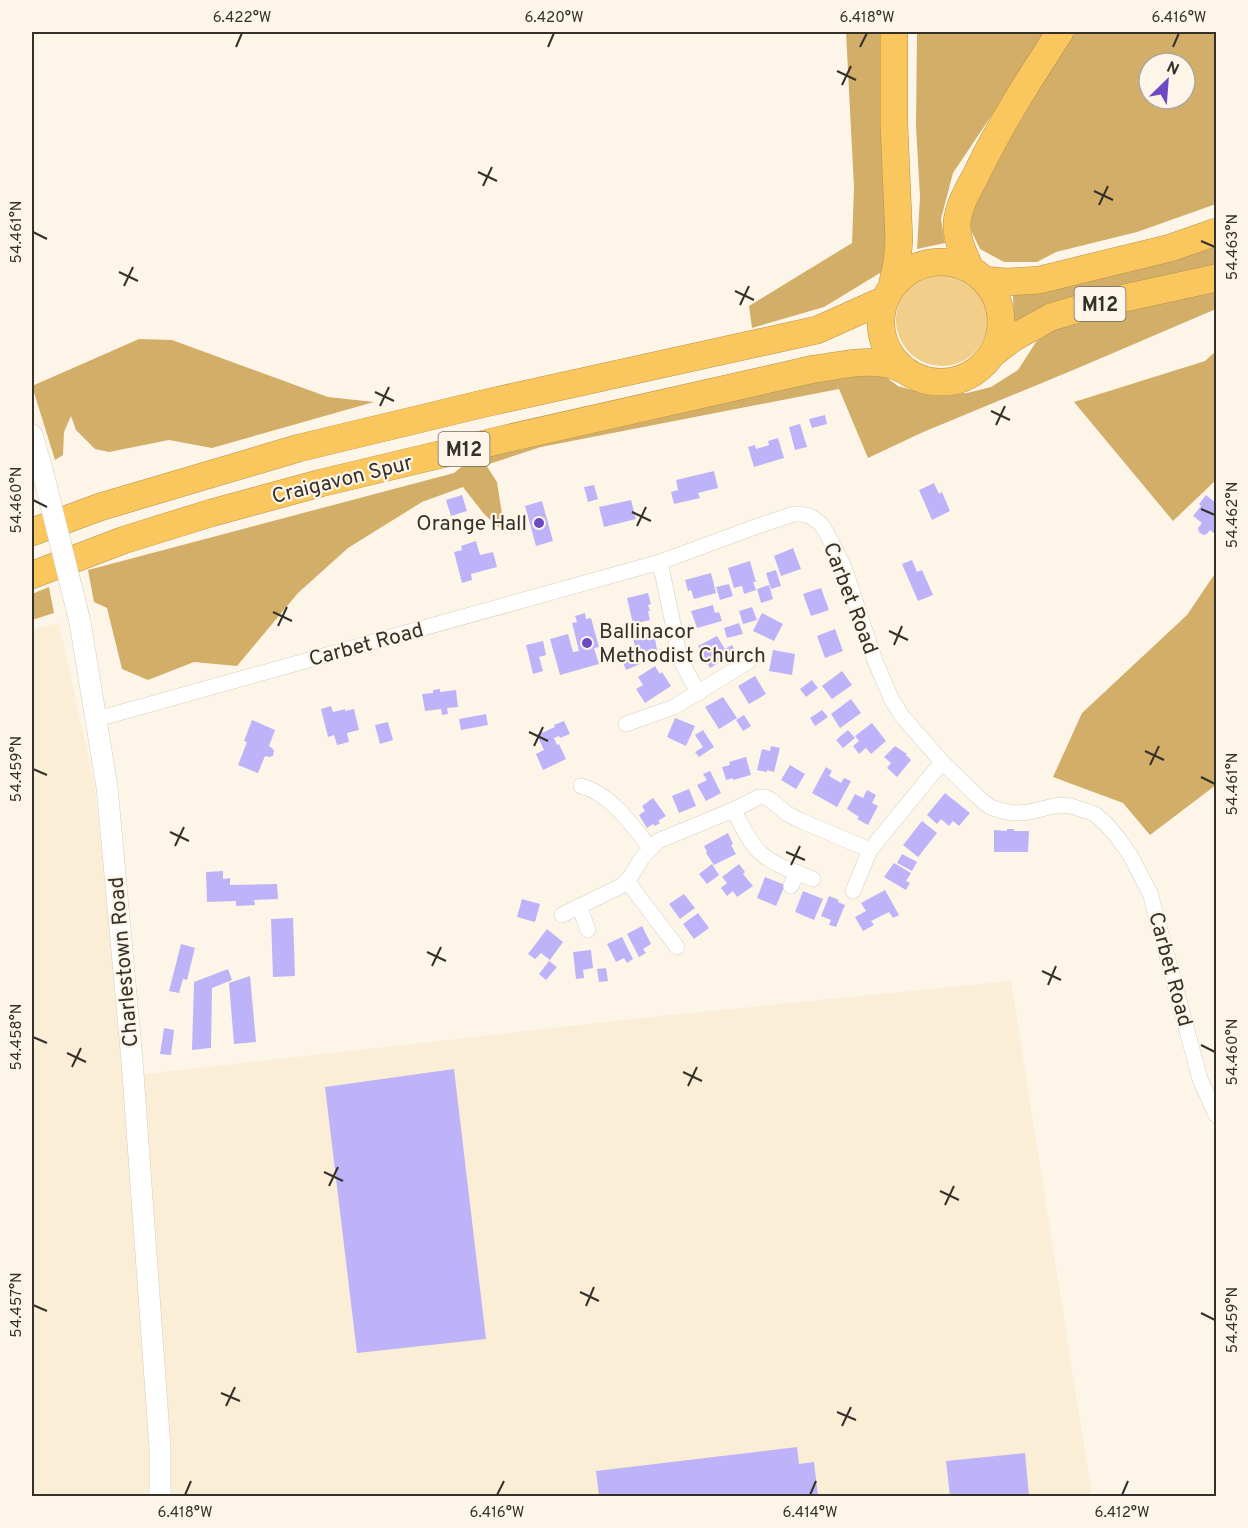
<svg xmlns="http://www.w3.org/2000/svg" width="1248" height="1528" font-family="Overpass,sans-serif">
<style>
.built{fill:#fbeed6}
.green{fill:#f2ce8b}
.forest{fill:#d2ae69;fill-rule:evenodd}
.building{fill:#beb3f8}
.lines{fill:none;stroke-linecap:round;stroke-linejoin:round}
.minor-casing{stroke:#d6cdbd;stroke-width:16}
.secondary-casing{stroke:#d6cdbd;stroke-width:22}
.motorway-casing{stroke:#b5924c;stroke-width:28}
.minor{stroke:#fff;stroke-width:15}
.secondary{stroke:#fff;stroke-width:21}
.motorway{stroke:#fac65e;stroke-width:27}
.secondary-bridge-casing{stroke:#d6cdbd;stroke-width:22;stroke-linecap:butt}
.secondary-bridge{stroke:#fff;stroke-width:21}
.ticks{fill:none;stroke:#34302a;stroke-width:2}
.poi-dot{fill:#6b4ac3;stroke:#fdf6e8;stroke-width:2}
.labels{text-anchor:middle;stroke-width:4.5;stroke-linejoin:round;paint-order:stroke}
.shield{fill:#fdf6e8;stroke:#706b63;stroke-width:1.5}
.shield-label{font-size:20px;font-weight:bold;fill:#34302a}
.street-label{font-size:21px;fill:#34302a;stroke:#fdf6e8}
.poi-label{font-size:21px;fill:#34302a;stroke:#fdf6e8;text-anchor:end}
.neatline{fill:none;stroke:#34302a;stroke-width:2}
.ticks-label{font-size:15px;text-anchor:middle;fill:#34302a}
</style>
<rect width="100%" height="100%" fill="#fdf6e8"/>
<!-- built -->
<path class="built" d="M59 623 94 782 125 1056 139 1055 145 1074 660 1016 1011 981 1092 1496H32V1062L33 1061H32V629Z"/>
<!-- green -->
<path class="green" d="M896 320a46 46 0 1 1 92 0a46 46 0 1 1-92 0Z"/>
<!-- forest -->
<path class="forest" d="M846 32H883L890 215 885 270 824 307 752 328 749 306 852 243 854 188Z
M917 32H1045L1008 91 953 173 941 219 945 243 917 249 920 197 916 126Z
M1073 32H1216V204L1137 232 1056 252 1037 262H1004L980 249 969 226 973 197ZM1149 63H1185V99H1149Z
M1216 238V268L1014 330 1013 294Z
M1216 287V309L1078 368 921 433 868 458 839 389 541 447 486 465 497 482 505 533 484 514 463 487 422 502 348 548 298 593 237 666 194 662 148 680 122 669 107 608 94 602 88 570 454 473 478 453 772 388 877 371 898 386 925 394 967 393 991 387 1018 370 1036 342 1058 326Z
M139 339 172 340 328 397 374 402 212 448 169 440 109 452 95 449 76 430 71 416 64 432 63 455 55 460 32 386Z
M1216 351V480L1173 521 1074 402 1205 361Z
M1216 572V785L1150 835 1123 803 1053 777 1082 713 1187 615Z
M49 587 54 613 32 620V594Z"/>
<!-- building -->
<path class="building" d="M825 415 827 424 812 428 809 419Z
M800 424 807 447 795 450 789 427Z
M778 438 784 458 754 467 748 447 755 445 756 449 769 445 768 441Z
M714 471 718 488 698 493 700 498 674 504 671 492 678 490 676 480Z
M934 483 939 494 942 492 950 511 932 520 919 490Z
M594 485 598 499 588 502 584 487Z
M462 495 467 511 451 516 446 500Z
M1206 495 1216 503V535L1210 530 1207 534 1203 535 1199 532 1198 528 1202 523 1193 516 1201 506 1199 504Z
M631 500 636 519 604 527 599 507Z
M542 501 553 541 536 546 525 506Z
M476 541 480 555 493 552 497 567 471 574 472 580 462 583 454 552 462 550 461 546Z
M793 548 801 569 781 576 774 556Z
M912 560 917 572 922 570 933 595 918 601 902 564Z
M750 561 756 582H753L756 590 744 594 742 586 734 588 728 568Z
M776 570 781 586 771 589 766 573Z
M711 573 716 593 694 599 691 590 688 591 685 580Z
M729 584 733 596 720 600 716 587Z
M769 585 773 599 761 603 757 589Z
M821 588 829 610 811 616 803 594Z
M648 593 651 604 648 605 650 611H648L650 620 633 624 627 598Z
M713 605 715 613 719 612 722 621 697 628 691 611Z
M752 607 757 620 743 624 739 611Z
M585 613 586 619 591 618 599 647 594 648 599 664 560 675 550 639 568 634 573 652 579 651 572 623 577 622 575 616Z
M762 613 783 624 774 641 753 631Z
M739 623 743 634 727 638 724 628Z
M642 628 643 634 654 632 657 650 636 653 632 630Z
M835 629 843 651 825 658 817 636Z
M717 636 725 649 732 645 736 653 710 668 698 646Z
M543 641 546 655 539 657 543 671 533 674 526 645Z
M773 650 795 654 792 675 769 671Z
M636 654 640 664 626 670 622 660Z
M655 666 660 674 662 672 671 686 645 703 636 689 643 685 638 677Z
M842 671 852 685 832 699 822 686Z
M755 676 766 694 749 704 738 686Z
M812 680 818 688 806 697 800 689Z
M440 689V692L456 690 458 707 447 708 448 714 442 715 441 709 425 711 422 694 433 693V690Z
M723 697 737 718 719 729 705 707Z
M851 699 861 713 840 728 831 714Z
M331 706 333 712 345 709V711L354 709 359 730 347 733 349 742 337 745 334 735 328 737 321 709Z
M822 710 828 717 815 726 810 718Z
M486 714 488 725 461 730 459 719Z
M744 715 751 726 743 731 736 720Z
M675 718 695 726 686 746 667 737Z
M252 720 275 730 269 746 272 748 274 751 273 756 269 757 265 756 258 773 238 765 247 742 244 741Z
M564 721 570 734 560 738 559 736 554 738 557 745 559 744 566 759 543 770 536 754 544 750 537 735 555 727 554 725Z
M388 722 393 740 380 744 375 725Z
M872 723 886 741 871 754 866 748 859 754 853 746 859 741 855 736Z
M703 730 714 747 699 757 695 752 703 747 695 735Z
M848 730 855 738 843 748 836 740Z
M771 746 780 748 774 772 767 770V772L757 770 762 749 770 751Z
M895 746 907 754 906 755 911 760 897 777 887 768 891 763 884 757Z
M746 757 751 775 733 780V778L726 780 722 767 730 765 729 762Z
M790 765 805 774 796 789 781 780Z
M826 767 832 771 829 776 841 783 844 778 851 781 837 807 812 793Z
M710 771 721 793 706 801 697 785 707 780 703 774Z
M689 789 696 806 679 813 672 796Z
M867 790 876 795 872 803 878 806 868 825 857 819 859 817 847 809 855 794 863 798Z
M945 793 970 813 959 826 953 821 949 826 941 819 937 824 927 815Z
M653 798 666 816 658 821 660 823 655 826 653 824 647 828 639 815 645 811 642 806Z
M922 821 937 833 918 857 903 845Z
M1007 829H1014V831H1029L1028 852H994V830L1007 831Z
M728 833 733 844 731 845 736 854 714 865 706 853 707 852 704 846Z
M902 854 917 862 912 871 897 863Z
M894 863 911 873 906 881 910 883 906 890 884 877Z
M712 864 719 875 707 884 699 874Z
M739 864 745 872 743 874 753 886 737 897 733 891 727 896 721 888 727 883 722 877Z
M223 871V879L230 878V885L277 884 278 899 254 900 255 905 236 906V901L207 902 206 872Z
M765 877 785 885 776 906 757 898Z
M885 890 899 915 893 918 889 912 871 921 874 925 863 931 855 917 866 911 861 903Z
M803 891 823 899 814 920 795 912Z
M684 894 695 908 680 919 669 904Z
M829 896 839 900 838 902 845 905 836 927 829 925 831 920 821 916Z
M522 899 540 904 535 922 517 917Z
M698 913 709 928 694 939 683 924Z
M293 918 295 976 273 977 271 919Z
M642 926 651 944 643 949 646 953 639 957 627 934Z
M547 929 563 942 550 960 541 953 535 959 528 954Z
M622 937 633 959 627 963 624 958 616 962 607 944Z
M181 944 195 948 187 980 183 979 179 993 169 991Z
M591 950 593 968 583 970 584 978 576 979 573 952Z
M549 961 557 967 546 980 539 974Z
M606 968 608 981 599 982 597 969Z
M228 969 232 980 212 988 211 1048 192 1050 194 982Z
M250 976 256 1042 234 1044 229 983Z
M164 1028 174 1030 171 1055 160 1054Z
M454 1069 486 1339 357 1353 325 1087Z
M797 1447 799 1464 814 1462 818 1496H599L596 1471Z
M1025 1453 1029 1496H950L946 1461Z"/>
<g class="lines">
<!-- minor casing -->
<g class="minor-casing">
<path id="minor" d="M660 562 676 638C678 660 688 674 699 693
M97 719 660 562 755 527 794 514H800L810 516 821 524 826 532 844 567 875 661 892 700 902 716 942 762 979 798 990 807 1003 811 1015 813 1029 812 1058 805 1071 806 1095 814 1107 825 1118 838 1130 855 1150 893 1200 1079 1216 1115
M626 724 674 707 749 661
M581 786C610 793 633 826 650 848
M733 810C741 823 750 845 762 854 775 866 797 872 813 879
M627 881 677 947
M791 886 797 872
M853 891 870 850
M579 906 588 930
M562 915 621 886 629 879 642 858 658 841 733 810 759 797H765L771 800 786 813 799 820 870 850 942 762"/>
</g>
<!-- secondary casing -->
<g class="secondary-casing">
<path id="secondary" d="M32 435 43 473
M80 622 107 787 132 1060 160 1448V1496"/>
</g>
<!-- motorway casing -->
<g class="motorway-casing">
<path id="motorway" d="M881 322a60 60 0 1 1 120 0a60 60 0 1 1-120 0Z
M971 270C964 255 956 239 957 222 959 205 968 190 976 175 1000 125 1030 78 1060 32
M985 280 1007 282 1039 280 1170 248 1216 232
M892 286 897 263 899 240 894 123V32
M992 354 1013 338 1051 317 1088 306 1216 278
M32 532 100 507 299 448 486 403 817 330 884 300
M32 575 124 540 211 513 321 483 509 438 814 369C838 366 863 359 887 364 893 365 899 368 905 370"/>
</g>
<!-- minor -->
<use href="#minor" class="minor"/>
<!-- secondary -->
<use href="#secondary" class="secondary"/>
<!-- motorway -->
<use href="#motorway" class="motorway"/>
<!-- secondary-bridge casing -->
<g class="secondary-bridge-casing">
<path id="secondary-bridge" d="M43 473 80 622"/>
</g>
<!-- secondary-bridge -->
<use href="#secondary-bridge" class="secondary-bridge"/>
</g>
<!-- ticks -->
<path class="ticks" d="M236 47 242 33M548 47 554 33M860 47 867 33M1173 47 1179 33M837 71 856 80M842 85 851 66M478 172 497 181M483 186 492 167M1094 191 1113 200M1099 205 1108 186M33 232 47 239M1201 241 1215 247M119 272 138 281M124 286 133 267M735 291 754 300M740 305 749 286M375 392 394 401M380 406 389 387M991 411 1010 420M996 425 1005 406M33 500 47 507M1201 509 1215 515M632 512 651 521M637 526 646 507M273 612 292 621M278 626 287 607M889 631 908 640M894 645 902 626M529 732 548 741M534 746 543 727M1145 751 1164 760M1150 765 1159 746M33 769 47 775M1201 777 1215 784M170 832 189 841M175 846 184 827M786 852 805 860M791 865 800 846M427 952 446 961M432 966 441 947M1042 971 1061 980M1048 985 1056 966M33 1037 47 1043M1201 1045 1215 1052M67 1053 86 1062M72 1067 81 1048M683 1072 702 1081M688 1086 697 1067M324 1172 343 1181M329 1186 338 1167M940 1191 959 1200M945 1205 954 1186M580 1292 599 1301M33 1305 47 1311M586 1306 594 1287M1201 1313 1215 1320M221 1393 240 1401M226 1406 235 1387M837 1412 856 1420M842 1426 851 1407M185 1495 191 1481M497 1495 504 1481M810 1495 816 1481M1122 1495 1128 1481"/>
<!-- markers -->
<g class="poi-dot">
<circle cx="539" cy="523" r="6"/>
<circle cx="587" cy="643" r="6"/>
</g>
<g class="labels">
<!-- shield labels -->
<g class="shield">
<rect x="1074.5" y="287" width="51" height="34" rx="4.5"/>
<rect x="438.5" y="432" width="51" height="34" rx="4.5"/>
</g>
<g class="shield-label">
<text x="1100" y="311">M12</text>
<text x="464" y="456">M12</text>
</g>
<!-- street labels -->
<g class="street-label">
<text transform="translate(342 479) rotate(-14)" y="7">Craigavon Spur</text>
<text transform="translate(851 598) rotate(69)" y="7">Carbet Road</text>
<text transform="translate(366 644) rotate(-15)" y="7">Carbet Road</text>
<text transform="translate(123 962) rotate(-95)" y="7">Charlestown Road</text>
<text transform="translate(1171 969) rotate(75)" y="7">Carbet Road</text>
</g>
<!-- poi labels -->
<g class="poi-label">
<text x="527" y="530">Orange Hall</text>
<text x="599" y="638" text-anchor="start">Ballinacor<tspan x="599" dy="24">Methodist Church</tspan></text>
</g>
</g>
<!-- border -->
<rect width="1248" height="1528" fill="none" stroke="#fdf6e8" stroke-width="66"/>
<!-- north arrow -->
<g transform="translate(1167 81) rotate(25)"><circle r="28" fill="#fdf6e8" stroke="#ada79c" stroke-width="1.5"/>
<path d="M0-4.5L10 22L0 15L-10 22Z" fill="#6b4ac3"/>
<text y="-9" font-size="16" font-weight="bold" text-anchor="middle" fill="#34302a">N</text>
</g>
<rect x="33" y="33" width="1182" height="1462" class="neatline"/>
<g class="ticks-label">
<text x="242" y="22">6.422°W</text>
<text x="554" y="22">6.420°W</text>
<text x="867" y="22">6.418°W</text>
<text x="1179" y="22">6.416°W</text>
<text transform="translate(16 232) rotate(-90)" y="5">54.461°N</text>
<text transform="translate(1232 247) rotate(-90)" y="5">54.463°N</text>
<text transform="translate(16 500) rotate(-90)" y="5">54.460°N</text>
<text transform="translate(1232 515) rotate(-90)" y="5">54.462°N</text>
<text transform="translate(16 769) rotate(-90)" y="5">54.459°N</text>
<text transform="translate(1232 784) rotate(-90)" y="5">54.461°N</text>
<text transform="translate(16 1037) rotate(-90)" y="5">54.458°N</text>
<text transform="translate(1232 1052) rotate(-90)" y="5">54.460°N</text>
<text transform="translate(16 1305) rotate(-90)" y="5">54.457°N</text>
<text transform="translate(1232 1320) rotate(-90)" y="5">54.459°N</text>
<text x="185" y="1517">6.418°W</text>
<text x="497" y="1517">6.416°W</text>
<text x="810" y="1517">6.414°W</text>
<text x="1122" y="1517">6.412°W</text>
</g>
</svg>
